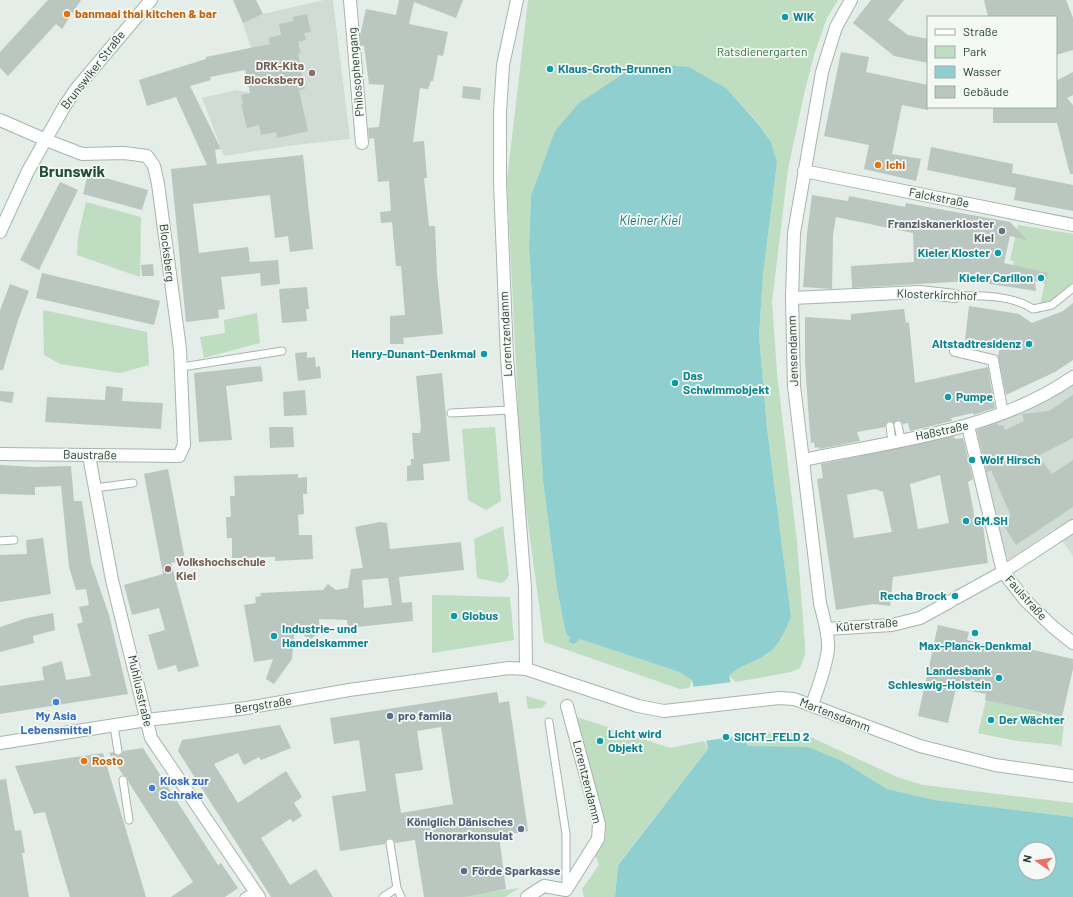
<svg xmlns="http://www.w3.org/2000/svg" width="1073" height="897" font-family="Barlow,sans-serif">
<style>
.built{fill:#d2dcd6}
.green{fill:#beddc1}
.water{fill:#8fcfcf;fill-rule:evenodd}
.pier{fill:#e4ede7}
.building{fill:#b9c7c0;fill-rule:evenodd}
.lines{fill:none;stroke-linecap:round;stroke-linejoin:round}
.service-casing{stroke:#a7b5ad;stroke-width:9}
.pedestrian-casing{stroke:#a7b5ad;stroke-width:12}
.minor-casing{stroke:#a7b5ad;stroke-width:14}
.tertiary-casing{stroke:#a7b5ad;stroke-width:14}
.secondary-casing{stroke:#a3b8ad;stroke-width:14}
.service{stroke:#fff;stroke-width:7}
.pedestrian{stroke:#fff;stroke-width:10}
.minor{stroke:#fff;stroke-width:12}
.tertiary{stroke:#fff;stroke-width:12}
.secondary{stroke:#fff;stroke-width:12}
.food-dot{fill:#e8710a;stroke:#f4f9f6;stroke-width:1.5}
.culture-dot{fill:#0f9aa8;stroke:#f4f9f6;stroke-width:1.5}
.education-dot{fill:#8d6e63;stroke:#f4f9f6;stroke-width:1.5}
.worship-dot{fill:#6b7280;stroke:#f4f9f6;stroke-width:1.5}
.shop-dot{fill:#3f7fe0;stroke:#f4f9f6;stroke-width:1.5}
.service-dot{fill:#5c6f8a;stroke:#f4f9f6;stroke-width:1.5}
.labels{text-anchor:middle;stroke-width:3.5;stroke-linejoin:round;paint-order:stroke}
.food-label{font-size:12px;font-weight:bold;fill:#c56008;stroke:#f4f9f6;text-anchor:start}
.culture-label{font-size:12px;font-weight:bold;fill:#0d838f;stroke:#f4f9f6;text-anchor:start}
.park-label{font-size:12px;fill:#30733f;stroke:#f4f9f6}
.education-label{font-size:12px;font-weight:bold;fill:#785e54;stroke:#f4f9f6;text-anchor:end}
.street-label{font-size:12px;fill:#243d33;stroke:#f4f9f6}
.worship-label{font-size:12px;font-weight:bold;fill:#5b616d;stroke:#f4f9f6;text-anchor:end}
.shop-label{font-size:12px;font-weight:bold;fill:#366cbe;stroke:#f4f9f6}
.service-label{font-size:12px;font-weight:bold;fill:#4e5e75;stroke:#f4f9f6;text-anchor:start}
.water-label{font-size:13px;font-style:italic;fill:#217677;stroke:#f4f9f6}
.district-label{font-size:16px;font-weight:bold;fill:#214f3c;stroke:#f4f9f6}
</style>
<rect width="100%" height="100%" fill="#e4ede7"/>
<!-- built -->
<path class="built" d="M324 0H333L350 139 295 145 224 156 202 98 236 90 250 93 282 79 269 38 270 44 251 48 243 23 263 14Z
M1073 377V556L1054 529 1008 560 968 426Z"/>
<!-- green -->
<path class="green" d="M528 0H838L827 18 814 55 804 94 788 169 772 302 777 373 797 542 805 645V655L800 668 791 672 736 682 729 676 736 668 768 654 791 617 767 428 759 336 763 275 777 162 771 142 760 125 727 89 531 196 529 247 543 480 557 589 566 634 679 672 692 680 689 688 680 689 544 642 521 471 507 180Z
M86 202 141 217 140 277 77 255 78 236Z
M1018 225 1073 234V285L1038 314 1047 273 1012 266 1014 261 1010 260Z
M43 310 147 332 149 365 120 373 60 364 44 355Z
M257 313 260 343 204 358 200 337 225 333 224 320Z
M495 427 501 501 486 510 468 500 462 429Z
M503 526 509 575 506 580 501 583 477 578 474 539Z
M432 595 510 597 514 640 432 653Z
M526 696 547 702 542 708 528 709Z
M986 700 1065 718 1061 747 1058 745 1017 741 978 733Z
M571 715 670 748 704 741 708 749 618 864 615 897H584L582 889 599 865 592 847 606 834 599 801Z
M783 732 806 735 897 777 923 785 1073 803V817L935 800 887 789 842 761 748 746 751 735Z
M519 888 505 897H464L468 895Z"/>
<!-- water -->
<path class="water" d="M665 65 689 67 727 89 760 126 771 142 777 162 763 275 759 336 767 428 791 617C785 630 779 646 767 654 754 663 740 664 729 676L748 746 808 747 842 761 887 789 935 800 1073 817V897H615L618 865 708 749 692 680 679 672 580 639 574 644 569 642 570 637 566 634 557 589 543 480 529 247 531 196 555 131 579 103 626 72ZM1025 849H1049V873H1025Z"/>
<!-- pier -->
<path class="pier" d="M733 682 747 735 704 741 692 687Z"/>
<!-- building -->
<path class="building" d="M48 0H81L62 29 56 24 8 76 0 68V52Z
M233 0H256L263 14 243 23Z
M399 0H463L456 18 414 2 409 24 448 32 443 56 438 55 433 81H431L428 89 420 88 413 142 424 141 427 178H424L429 226H435L437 274 443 334 403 338 404 344H390V316L405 315 401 266H396L392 222 381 223 380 212 391 211 389 181 378 182 374 138 369 139 368 128 379 127 384 85 369 84 364 46 361 45 360 35 366 9 396 15Z
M871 0H904L888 20 908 35 928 39V63L894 56 853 23Z
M984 0H1066L1073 18V50L1056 55V17H988Z
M307 14 311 32 304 33 306 40 298 42 301 53 298 54 305 89 299 90 308 131 277 138 276 132 261 135 259 125 247 128 241 104H243L241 95 250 93 245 70 210 77 211 80 190 86 221 149 215 150 217 164 303 155 313 249 290 252 288 236 275 238 270 195 193 204 199 253 248 247 250 262 278 260 280 284 261 286 260 273 221 277 225 309 218 310 219 318 186 322 171 169 207 165 176 97 147 106 139 80 206 59V57L270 44 268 38 281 35 279 24 294 21 293 17Z
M841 52 869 57 866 72 928 85V110L902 105 892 154 921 159 916 181 864 169 869 145 824 136Z
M1073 72V95L1067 98 1073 105V174H1070L1057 123H993V107H1056V81Z
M463 86 481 88 480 100 462 98Z
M931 147 1013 164 1012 173 1073 185V211L1014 200 1016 188 927 170Z
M88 173 148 190 142 210 83 194Z
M60 182 78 190 39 270 20 260Z
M812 195 848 201 849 196 905 207 906 203 1010 222 1027 240 1010 236 1004 263 1048 273 1045 283 1035 281 1036 291 969 281 852 288 851 266 914 262 913 233 836 217 833 235 832 289 803 287 807 234Z
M153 264 154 276H142L141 265Z
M42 273 160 301 154 325 36 298Z
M10 284 29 291 18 320 3 370H0V310Z
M307 287 309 309H306L307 321 282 323 279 289Z
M1073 303V360L1055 372 1006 395 998 356 1000 347 965 340 969 306 1019 314 1032 323 1063 311Z
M904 309 906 323 909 322 915 383 988 367 995 408 973 415V413L951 418 952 421 910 431 908 423 903 424 899 420 894 423 889 421 886 424 885 427 857 432 860 441 819 449V447L815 448 814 442 811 443 809 421 805 362V317L851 320V314Z
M307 352V358L315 357 316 367 320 366 321 378 298 381 295 353Z
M261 366 263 381 226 386 232 440 199 442 194 373Z
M442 373 450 461 423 464 424 480 407 481V466L411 465V459H414L412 433H420L421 427 416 376Z
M106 386 123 388 122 401 163 403 161 429 45 422 47 397 105 400Z
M305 390 307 415 284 416 283 392Z
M0 391 14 392 12 403 0 401Z
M1073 395V438L1038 456 1052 474 1073 460V507L1016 545 1002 523 1011 516 991 470 987 472 977 430 998 423 999 426 1003 425 1005 430 1024 421 1022 414 1049 411Z
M269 427H293L294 447 270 448Z
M954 436 955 439 963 438 973 479 968 482 975 519 982 518 988 563 893 577 890 606 873 604 836 610 817 479 823 478 821 464ZM940 475 949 523 918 529 910 484ZM875 489 883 492 892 532 854 538 847 495Z
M0 465 35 467 71 466 74 501H82L91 563 109 615 128 694 0 714V686L44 680 42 667 62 661 66 680 91 676 77 624 83 622 79 607 89 605 86 589 76 590 69 567 61 486 35 487V495L0 494Z
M168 469 185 560 171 563 199 666 178 672 176 665 158 670 148 635 165 630 159 608 132 615 124 585 163 574 144 474Z
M298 474V478L307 477V494H303L304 514 298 515 299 535H312L313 559 275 561V557L232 558V538H227L226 517H231L230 496H235L234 476Z
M380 522 387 523 390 549 461 542 464 570 399 577 402 603 412 602 413 621 348 628 347 620 319 619 320 631 309 641 295 625 292 659 274 684 266 679 273 659 254 662 244 605 256 603 255 597 261 596 260 593 323 590 328 584 336 590 348 588 351 569 363 568 355 527ZM388 578 392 605 364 608 362 580Z
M43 538 51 594 0 602V555L27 554 26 540Z
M53 613 55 630 33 636 34 643 0 652V627L27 618Z
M938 625 969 632 967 640 997 647 998 642 1073 659V669L1062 717 985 700 986 694 956 688 948 723 918 716Z
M497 692 499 703 509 701 528 831 499 836 506 889 464 897H424L415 840 395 843 394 840 390 838 387 839 385 844 340 851 332 796 366 791 359 740 334 744 330 718ZM441 727 453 804 401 813 395 774 423 770 417 731Z
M280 725 291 748 261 760 259 757 244 765 238 753 214 764 238 803 286 771 302 797 294 803 302 816 293 822 290 819 261 838 290 885 316 869 333 897H271L178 751 182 740Z
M143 748 218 865 221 863 238 888 225 897H171L193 882 129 783 127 777 123 775 109 753 113 752 118 756 121 755 123 751Z
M103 753 146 897H70L45 812 34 814 15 766Z
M6 779 15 831 21 830 25 853H22L29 897H0V780Z"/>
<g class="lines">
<!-- service casing -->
<g class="service-casing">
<path id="service" d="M955 296C979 295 1012 295 1033 309L1052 305 1073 288
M182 367 282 351
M451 413 510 410
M898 425 901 440
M890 426 892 442
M95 488 133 483
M0 541 14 540
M549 722 566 834V888
M114 726 118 751
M123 780 129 820
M390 843 397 888 401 897
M244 897 255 891
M383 897 397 888"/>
</g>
<!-- pedestrian casing -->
<g class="pedestrian-casing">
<path id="pedestrian" d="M955 351 993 360 1003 414"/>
</g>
<!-- minor casing -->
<g class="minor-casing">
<path id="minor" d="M350 0 362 143
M517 0 503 65 500 112V182L507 358 525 588 526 669
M804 171 1073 225
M792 298 920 292 955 296
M968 426 1003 572 1026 601 1053 627 1073 643
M0 454 179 456 184 445 180 349 158 184 154 166 147 156 124 153 82 154 46 140
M89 456 112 580 151 738 259 897
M803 460C893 441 996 431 1073 377
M956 598 1003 572 1073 526
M826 629 892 625 920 618 951 601
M812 705C818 687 826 668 828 649 829 633 823 617 820 603L794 386 792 298 794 233 822 72 836 27 851 0
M566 890 598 839 599 824 567 706
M527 897 544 886 566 890"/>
</g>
<!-- tertiary casing -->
<g class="tertiary-casing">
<path id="tertiary" d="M0 120 46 140
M0 743 147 720 247 708 349 690 509 668 526 669 638 706 664 711 779 698 794 699 920 746 995 765 1073 776"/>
</g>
<!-- secondary casing -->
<g class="secondary-casing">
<path id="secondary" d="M0 232 28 171 64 107 76 89 151 0"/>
</g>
<!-- service -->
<use href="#service" class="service"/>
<!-- pedestrian -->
<use href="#pedestrian" class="pedestrian"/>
<!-- minor -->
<use href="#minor" class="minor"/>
<!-- tertiary -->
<use href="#tertiary" class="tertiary"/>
<!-- secondary -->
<use href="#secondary" class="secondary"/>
</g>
<!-- markers -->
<g class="food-dot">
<circle cx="67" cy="14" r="4"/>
<circle cx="878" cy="165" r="4"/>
<circle cx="84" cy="761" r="4"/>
</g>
<g class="culture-dot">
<circle cx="785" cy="17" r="4"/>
<circle cx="550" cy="69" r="4"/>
<circle cx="998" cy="253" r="4"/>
<circle cx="1041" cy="278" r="4"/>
<circle cx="1029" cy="344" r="4"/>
<circle cx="484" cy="354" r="4"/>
<circle cx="675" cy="383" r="4"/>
<circle cx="948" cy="397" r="4"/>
<circle cx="972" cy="460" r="4"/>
<circle cx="966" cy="521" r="4"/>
<circle cx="955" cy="596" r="4"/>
<circle cx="454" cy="616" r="4"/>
<circle cx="975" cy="633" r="4"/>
<circle cx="274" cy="636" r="4"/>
<circle cx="999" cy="678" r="4"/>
<circle cx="991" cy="720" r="4"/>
<circle cx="726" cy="737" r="4"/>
<circle cx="600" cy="741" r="4"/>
</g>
<g class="education-dot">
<circle cx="312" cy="73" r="4"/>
<circle cx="168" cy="569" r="4"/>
</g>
<circle class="worship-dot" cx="1002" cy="231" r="4"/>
<g class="shop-dot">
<circle cx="56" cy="702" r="4"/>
<circle cx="152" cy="788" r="4"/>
</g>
<g class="service-dot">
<circle cx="390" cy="716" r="4"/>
<circle cx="521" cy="829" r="4"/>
<circle cx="464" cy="871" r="4"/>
</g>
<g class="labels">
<!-- food labels -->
<g class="food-label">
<text x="75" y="18">banmaai thai kitchen &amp; bar</text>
<text x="886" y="169">Ichi</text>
<text x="92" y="765">Rosto</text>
</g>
<!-- culture labels -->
<g class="culture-label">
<text x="793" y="21">WIK</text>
<text x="558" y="73">Klaus-Groth-Brunnen</text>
<text x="990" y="257" text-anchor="end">Kieler Kloster</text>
<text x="1033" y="282" text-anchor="end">Kieler Carillon</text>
<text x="1021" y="348" text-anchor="end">Altstadtresidenz</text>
<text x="476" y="358" text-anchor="end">Henry-Dunant-Denkmal</text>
<text x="683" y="380">Das<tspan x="683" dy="14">Schwimmobjekt</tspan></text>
<text x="956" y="401">Pumpe</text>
<text x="980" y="464">Wolf Hirsch</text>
<text x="974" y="525">GM.SH</text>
<text x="947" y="600" text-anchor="end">Recha Brock</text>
<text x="462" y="620">Globus</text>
<text x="282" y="633">Industrie- und<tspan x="282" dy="14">Handelskammer</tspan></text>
<text x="975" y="650" text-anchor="middle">Max-Planck-Denkmal</text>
<text x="991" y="675" text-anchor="end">Landesbank<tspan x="991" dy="14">Schleswig-Holstein</tspan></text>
<text x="999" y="724">Der Wächter</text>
<text x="608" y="738">Licht wird<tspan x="608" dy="14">Objekt</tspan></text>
<text x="734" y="741">SICHT_FELD 2</text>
</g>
<!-- park labels -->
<g class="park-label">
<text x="762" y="56">Ratsdienergarten</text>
</g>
<!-- education labels -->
<g class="education-label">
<text x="304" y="70">DRK-Kita<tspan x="304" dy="14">Blocksberg</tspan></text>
<text x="176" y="566" text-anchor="start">Volkshochschule<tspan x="176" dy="14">Kiel</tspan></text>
</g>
<!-- street labels -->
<g class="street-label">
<text transform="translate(93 70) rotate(-52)" y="4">Brunswiker Straße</text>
<text transform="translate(356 72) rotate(-95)" y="4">Philosophengang</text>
<text transform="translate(939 198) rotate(11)" y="4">Falckstraße</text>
<text transform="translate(167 253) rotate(83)" y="4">Blocksberg</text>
<text transform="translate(937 295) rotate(2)" y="4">Klosterkirchhof</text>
<text transform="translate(506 334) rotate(-93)" y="4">Lorentzendamm</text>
<text transform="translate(793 351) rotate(-92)" y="4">Jensendamm</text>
<text transform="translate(942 431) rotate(-12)" y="4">Haßstraße</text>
<text transform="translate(90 455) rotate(1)" y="4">Baustraße</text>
<text transform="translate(1026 598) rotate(48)" y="4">Faulstraße</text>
<text transform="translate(867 625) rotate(-5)" y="4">Küterstraße</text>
<text transform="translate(140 691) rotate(77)" y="4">Muhliusstraße</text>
<text transform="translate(263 705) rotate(-9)" y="4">Bergstraße</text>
<text transform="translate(835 715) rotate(21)" y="4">Martensdamm</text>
<text transform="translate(587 782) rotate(76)" y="4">Lorentzendamm</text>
</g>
<!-- worship labels -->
<g class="worship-label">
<text x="994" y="228">Franziskanerkloster<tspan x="994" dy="14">Kiel</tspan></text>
</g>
<!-- shop labels -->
<g class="shop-label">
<text x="56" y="720">My Asia<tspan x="56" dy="14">Lebensmittel</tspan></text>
<text x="160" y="785" text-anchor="start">Kiosk zur<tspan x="160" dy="14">Schrake</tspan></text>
</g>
<!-- service labels -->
<g class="service-label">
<text x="398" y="720">pro famila</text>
<text x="513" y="826" text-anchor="end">Königlich Dänisches<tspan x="513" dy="14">Honorarkonsulat</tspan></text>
<text x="472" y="875">Förde Sparkasse</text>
</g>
<!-- water labels -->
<g class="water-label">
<text x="650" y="225">Kleiner Kiel</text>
</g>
<!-- district labels -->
<g class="district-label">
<text x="72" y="177">Brunswik</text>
</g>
</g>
<!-- legend -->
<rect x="927" y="16" width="130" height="92" fill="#f4f9f6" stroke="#a1aea8"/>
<rect x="935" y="29" width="20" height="6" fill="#ffffff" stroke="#a1aea8"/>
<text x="963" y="36" font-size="12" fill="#243d33">Straße</text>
<rect x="935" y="46" width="20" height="12" fill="#beddc1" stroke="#a1aea8"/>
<text x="963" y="56" font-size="12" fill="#243d33">Park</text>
<rect x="935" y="66" width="20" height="12" fill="#8fcfcf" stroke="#a1aea8"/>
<text x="963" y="76" font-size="12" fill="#243d33">Wasser</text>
<rect x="935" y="86" width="20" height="12" fill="#b9c7c0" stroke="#a1aea8"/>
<text x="963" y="96" font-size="12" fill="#243d33">Gebäude</text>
<!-- north arrow -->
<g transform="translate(1037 861) rotate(283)"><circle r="19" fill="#f4f9f6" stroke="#a1aea8"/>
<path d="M0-3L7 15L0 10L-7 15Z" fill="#eb6f63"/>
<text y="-6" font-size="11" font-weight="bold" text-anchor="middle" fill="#243d33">N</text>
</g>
</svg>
